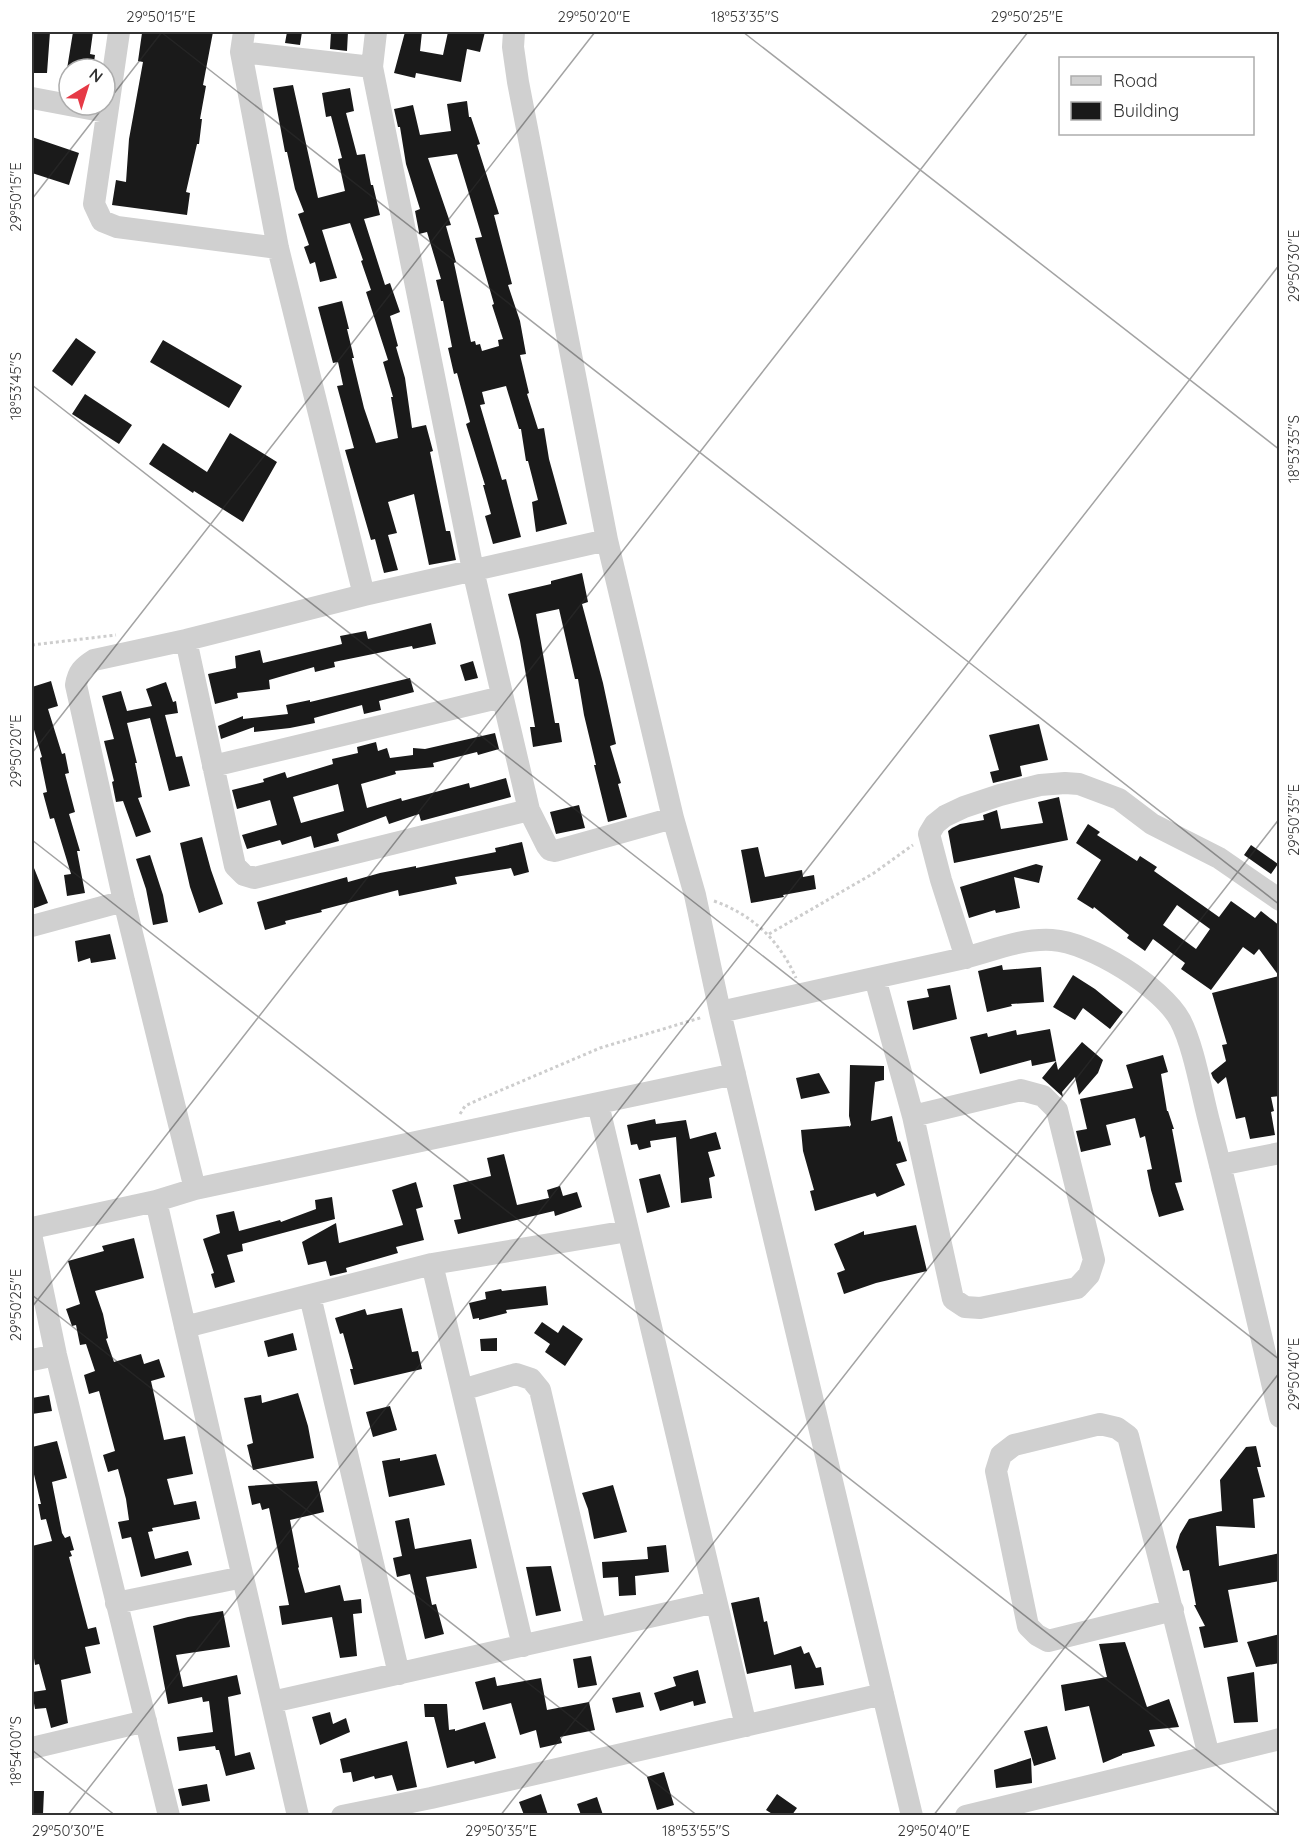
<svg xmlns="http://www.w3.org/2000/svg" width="1311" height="1847" font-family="Quicksand,sans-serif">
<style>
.building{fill:#1a1a1a;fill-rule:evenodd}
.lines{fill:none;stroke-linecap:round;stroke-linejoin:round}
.path{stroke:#cdcdcd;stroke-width:3;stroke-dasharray:3 3;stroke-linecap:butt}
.minor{stroke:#d0d0d0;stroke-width:22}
.ticks{fill:none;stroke:#333;stroke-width:1.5;stroke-opacity:0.45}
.neatline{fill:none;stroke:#333;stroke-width:2}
.ticks-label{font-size:15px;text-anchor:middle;fill:#333}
</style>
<rect width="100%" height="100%" fill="#fff"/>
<!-- building -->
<path class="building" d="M32 32H50L47 73H32Z
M73 32H93L90 54 95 55 93 69H67Z
M145 32H213L203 85 206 86 200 119H202L199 144H197L186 192 190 193 187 215 112 205 116 180 126 182 129 139 143 62 138 61 142 33H145Z
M287 32H302L300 45 285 43Z
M331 32H348L347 51 330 49Z
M405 32H422L420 51 443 55 448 32H485L480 52 467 49 461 82 416 73 415 78 394 73Z
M293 85 318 198 345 191 338 159 342 158 331 116 326 117 322 93 350 88 354 111 346 113 357 155 365 154 371 185H373L380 215 364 219 385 285 390 283 400 312 390 316 398 346 396 347 405 378 412 428 426 425 433 451 430 452 446 531H450L456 560 429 565 414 494 388 502 397 533 388 535 398 570 384 573 375 539 371 540 345 450 354 448 337 386 343 385 338 362 333 363 318 307 342 301 349 329H347L354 358H352L364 408 376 443 398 438 391 397H393L383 362 388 360 366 292 371 290 361 261 363 260 350 223 322 230 337 278 320 282 315 262 310 264 304 247 309 245 298 214 304 212 295 189 287 152H285L273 88Z
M467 101 469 117H471L480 144 477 145 499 214 494 215 512 284 508 285 520 321 526 354 520 355 529 393 527 394 538 429 544 428 549 459 567 524 536 532 532 502 538 500 528 461H526L521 429H519L506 386 482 392 485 404 480 405 502 480 506 479 521 537 493 544 485 516 491 514 483 485H485L466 424 470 422 457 373 454 374 448 348 452 347 443 301H441L436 280 441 279 427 232 419 234V232L415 211 420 209 406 164 400 127H398L394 109 413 105 420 135 451 131 447 104ZM457 154 482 237 475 238 494 304 492 305 503 339 498 340 499 346 482 351 480 344 476 345 475 341 471 342 454 263 456 262 446 226 451 225 428 158Z
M32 137 79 153 69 185 32 173Z
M76 338 96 352 72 386 52 371Z
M163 340 242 386 229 408 150 362Z
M85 394 132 425 119 444 72 414Z
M230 433 277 462 243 522 194 491 193 493 149 464 163 443 207 472Z
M582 573 588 602 582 604 603 683 616 744 610 746 621 783 618 784 627 817 608 822 594 765H596L584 715 578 679H575L559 609 536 614 555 723H559L562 742 533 747 530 727H535L520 641 508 594 551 584V581Z
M431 623 436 644 413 649 412 646 334 662 335 667 315 672 314 667 269 680 270 689 237 693 238 698 215 704 208 674 236 668 235 656 260 650 263 663 342 644 340 636 366 631 368 639Z
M473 661 478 678 465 681 460 665Z
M410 678 414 692 379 701 381 710 364 714 362 705 314 718 315 723 290 728 254 732V727L221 739 218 726 243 716V719L288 714 286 705 310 700V702Z
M51 681 58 706 48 709 62 754 65 753 69 773 65 774 75 812 69 814 80 851H77L85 893 67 896 64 875 71 874 54 818 50 819 43 793 47 792 40 758 42 757 32 723V687Z
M166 682 173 702 176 701 178 713 165 715 176 757 182 756 190 786 169 791 150 718 127 723 137 763H135L142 797 138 798 151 832 136 837 123 801 116 802 112 782 114 781 104 741 114 739 102 696 121 691 127 711 152 706 146 689Z
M1039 724 1048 760 1020 766 1022 776 993 783 990 772 999 770 989 735Z
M495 733 499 749 478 755 477 752 433 763 434 767 395 771 396 774 361 784 367 808 401 798 402 801 469 783 470 788 506 778 511 797 421 821 419 814 389 824 386 816 337 834 339 841 314 848 311 836 282 845 280 840 247 849 242 835 277 825 270 800 237 809 232 790 264 782 263 779 285 772 287 778 333 764 332 759 358 753 357 747 376 742 378 751 387 748 390 758 413 755V748L425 749ZM338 784 344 811 301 823 293 797Z
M1059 797 1068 840 954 863 948 831 952 828 960 824 984 820 983 815 997 810 1001 829 1043 823 1038 802Z
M579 805 585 828 556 834 550 812Z
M1088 824 1100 832 1097 835 1137 861 1140 856 1157 867 1154 871 1219 917 1231 901 1255 918 1261 911 1280 926V1096L1271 1097 1274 1111 1271 1112 1275 1135 1250 1139 1245 1117 1236 1119 1226 1077 1218 1084 1213 1078 1211 1073 1226 1061 1222 1045 1227 1044 1212 993 1279 976 1259 949 1254 955 1243 947 1211 990 1181 969 1185 963 1153 939 1145 951 1127 938 1129 935 1094 907 1093 909 1077 899 1101 860 1076 843ZM1177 905 1210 929 1196 949 1163 925Z
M202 837 211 870 223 904 199 913 190 887 180 843Z
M522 842 529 872 514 876 511 868 455 877 457 884 399 896 398 890 321 910 322 912 285 921 286 924 265 930 257 902 347 877 348 882 380 873 416 866V868L496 852 495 848Z
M1251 845 1278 864 1271 874 1244 855Z
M758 847 765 877 802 870 803 877 814 875 816 889 783 895 784 897 751 903 741 850Z
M150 855 163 895 168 922 153 925 146 889 136 859Z
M32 863 48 903 32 909Z
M1036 864 1043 866 1039 883 1014 877 1020 908 996 913 995 910 969 918 960 887Z
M110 934 116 959 91 963 90 958 78 962 75 941Z
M1002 965 1003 970 1041 967 1044 1002 1011 1004 1012 1006 987 1012 978 971Z
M1073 975 1095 989 1123 1012 1110 1029 1083 1008 1075 1020 1053 1007Z
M950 985 957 1019 913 1030 907 1001 929 997 927 989Z
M1050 1029 1056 1061 1032 1066 1031 1060 980 1074 970 1037 987 1033 988 1037 1016 1030 1017 1035Z
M1082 1042 1103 1060 1098 1073 1079 1095 1075 1077 1062 1092 1063 1097 1042 1078 1056 1061 1058 1070Z
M1163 1055 1168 1072 1161 1074 1167 1111H1168L1174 1129H1172L1182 1182 1175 1183 1184 1210 1159 1217 1151 1190 1147 1170 1152 1169 1145 1136 1140 1138 1135 1118 1106 1125 1111 1145 1081 1152 1076 1131 1087 1129 1080 1099 1133 1088 1126 1065Z
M850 1065 884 1066V1080L875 1082 871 1121 892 1116 898 1142 900 1141 907 1161 896 1164 905 1185 877 1197 875 1193 815 1211 810 1191 814 1190 803 1151 801 1130 849 1126V1127L851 1125 849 1116Z
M819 1073 830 1093 801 1099 796 1078Z
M655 1119 656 1124 686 1120 690 1139 716 1132 721 1149 708 1152 715 1176 709 1178 712 1198 681 1203 676 1137 650 1141 651 1147 639 1150 637 1144 631 1145 627 1125Z
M504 1154 517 1205 549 1198 547 1190 560 1186 563 1196 577 1192 582 1207 555 1216 554 1211 458 1234 454 1220 461 1219 453 1185 491 1176 487 1158Z
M660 1174 670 1207 647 1213 639 1179Z
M416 1182 423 1207 416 1209 424 1240 396 1247 398 1253 346 1268 347 1272 330 1276 326 1261 308 1265 302 1242 336 1223 339 1243 403 1225 392 1190Z
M332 1197 335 1219 242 1244 243 1251 227 1255 235 1282 215 1288 211 1274 214 1273 203 1239 220 1233 216 1215 234 1211 239 1231 280 1220 281 1222 316 1209 315 1200Z
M916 1225 927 1271 876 1283 844 1294 837 1273 845 1270 834 1244 864 1231V1235Z
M134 1238 144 1278 95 1291 103 1314 108 1338 106 1339 114 1362 141 1354 144 1364 159 1359 165 1377 151 1381 164 1440 185 1436 193 1474 167 1479 174 1505 196 1501 200 1519 152 1528 153 1531 148 1532 155 1559 188 1551 192 1565 141 1577 131 1537 122 1539 118 1522 129 1520 126 1499 118 1469 108 1472 103 1455 115 1451 99 1391 89 1394 84 1375 95 1371 86 1344 80 1345 76 1325 72 1326 66 1309 80 1304 68 1261 104 1251 102 1246Z
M546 1286 548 1305 506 1310 507 1313 479 1320V1318L473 1319 469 1303 486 1299 485 1292 501 1289 502 1291Z
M402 1308 412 1352 418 1351 422 1369 354 1385 350 1369H353L343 1333 340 1334 335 1318 365 1309 367 1315Z
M542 1322 558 1333 563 1325 583 1339 565 1366 545 1352 550 1344 534 1333Z
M293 1333 297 1350 268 1357 264 1341Z
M497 1338V1351H481L480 1339Z
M298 1393 308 1426 314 1458 253 1470 247 1445 253 1443 244 1398 261 1395 262 1403Z
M49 1395 52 1411 32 1414V1398Z
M390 1406 397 1430 373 1437 366 1412Z
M57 1441 67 1478 52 1482 62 1533 65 1538 70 1536 74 1550 70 1551 72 1556 69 1557 88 1629 96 1627 100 1644 85 1647 91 1673 61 1680 68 1723 51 1728 46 1708 35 1709 32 1692 46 1690 39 1664 35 1665 32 1645V1546L52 1541 46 1519 41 1520 38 1504H41L32 1466V1447Z
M1256 1446 1261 1467H1257L1265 1497 1253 1499 1255 1528 1216 1526 1219 1566 1280 1553V1581L1228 1590 1238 1642 1204 1648 1199 1627 1205 1626 1194 1605H1196L1189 1570 1183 1571 1176 1547 1180 1534 1189 1519 1222 1511 1220 1480 1246 1447Z
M436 1454 445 1485 389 1497 382 1461 400 1458V1461Z
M317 1481 324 1512 290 1520 299 1567 298 1568 305 1593 340 1585 344 1601 361 1599 362 1613 353 1614 357 1656 340 1658 332 1617 282 1625 279 1606 289 1605 269 1508 262 1510 260 1503 252 1505 248 1486Z
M613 1485 627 1532 594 1539 588 1509 582 1493Z
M409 1518 415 1549 471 1539 477 1568 426 1577 432 1605 436 1604 444 1634 425 1639 410 1574 397 1577 393 1558 402 1556 395 1521Z
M666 1545 669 1572 635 1576 636 1595 619 1596 618 1577 603 1578 602 1562 648 1559 647 1547Z
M551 1566 561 1611 536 1616 526 1567Z
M759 1597 764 1622 767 1621 774 1655 801 1646 804 1654 809 1652 816 1668 821 1667 824 1685 795 1689 791 1665 747 1674 731 1603Z
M223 1611 230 1647 176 1655 183 1687 237 1675 241 1694 228 1697 235 1756 250 1752 255 1769 226 1776 219 1750H216L215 1746 179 1751 177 1737 213 1732 209 1701 203 1702 202 1697 168 1704 153 1626 188 1617Z
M1280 1634V1663L1256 1667 1247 1642Z
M1125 1642 1147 1707 1169 1699 1179 1727 1149 1730 1155 1746 1122 1754V1755L1103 1763 1089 1706 1065 1711 1061 1685 1107 1677 1099 1644Z
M591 1656 597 1685 578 1688 573 1659Z
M698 1670 706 1703 694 1706 693 1701 660 1711 654 1693 676 1686 673 1677Z
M1254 1672 1258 1722 1234 1723 1227 1677Z
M495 1677 497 1686 541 1678 547 1710 589 1702 595 1730 560 1737 562 1743 540 1748 536 1730 520 1735 511 1703 483 1710 475 1682Z
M640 1692 644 1707 616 1713 612 1698Z
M424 1704H447L449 1730 455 1729V1731L485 1722 496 1758 475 1764 474 1761 447 1768 434 1717H425Z
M330 1712 333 1724 346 1718 350 1732 320 1745 312 1717Z
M1047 1726 1056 1759 1034 1766 1024 1731Z
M407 1741 417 1787 397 1791 392 1775 375 1779 374 1776 353 1782 351 1772 343 1773 340 1759Z
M1031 1758 1032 1783 996 1788 994 1770Z
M664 1772 674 1805 657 1810 647 1777Z
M207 1784 210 1801 182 1806 178 1789Z
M33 1791H44L43 1814 32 1813Z
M541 1794 548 1815H524L519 1802Z
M777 1794 797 1808 792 1815H774L766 1810Z
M597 1797 603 1815H581L577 1804Z"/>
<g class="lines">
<!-- path -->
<path class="path" d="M32 645 116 635
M714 901C753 915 779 940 796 978
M769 934 874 873 913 845
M460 1114 465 1106 478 1100 600 1048 703 1017"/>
<!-- minor -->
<path class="minor" d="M119 32 94 204 102 221 117 227 278 248
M244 32 241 52 278 248 364 595
M376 32 372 67 473 570 529 810 547 846 550 850 555 851 673 818
M514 32 513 47 518 82 607 540 673 818 695 895 720 1012 912 1816
M241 52 372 67
M32 98 106 112
M186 640 235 866 244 875 254 878 529 810
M213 766 502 697
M32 926 124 901
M966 958 941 880 929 834 935 824 945 816 964 807 1000 795 1040 785 1065 783 1079 784 1119 799 1152 824 1219 858 1280 900
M875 978 913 1116 953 1299 965 1307 980 1308 1077 1288 1089 1275 1094 1260 1057 1110 1043 1096 1021 1090 913 1116
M720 1012C800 995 880 977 960 959 990 952 1020 938 1052 940 1090 942 1162 987 1180 1020 1194 1046 1202 1096 1210 1125 1235 1222 1257 1319 1280 1417
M598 1104 746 1726
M1220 1165 1280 1153
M195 1189 124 901 76 685C78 672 83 667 94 660L186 640 364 595 607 540
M156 1201 298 1816
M32 1228 156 1201 195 1189 735 1074
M32 1239 56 1355 169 1816
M432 1264 523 1646
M310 1296 399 1674
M185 1327 432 1264 628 1231
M32 1360 56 1355
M462 1390 516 1374 531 1379 540 1390 596 1629
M116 1603 243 1577
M1173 1610 1048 1641 1037 1635 1028 1626 996 1471 1001 1455 1014 1445 1100 1424 1117 1428 1128 1436 1209 1756
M272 1702 716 1602
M32 1748 146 1721
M342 1816 431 1798 883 1694
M966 1816 1280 1739"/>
</g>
<!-- ticks -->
<path class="ticks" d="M161 32 1280 905M743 32 1280 450M105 105 162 32M32 199 105 105M32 385 1280 1360M32 753 595 32M32 840 1280 1815M32 1295 698 1816M32 1307 1028 32M32 1750 116 1816M67 1816 1280 264M500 1816 1280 818M933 1816 1280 1372"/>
<!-- border -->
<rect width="1311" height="1847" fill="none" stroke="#ffffff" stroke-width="66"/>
<!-- legend -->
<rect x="1059" y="57" width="195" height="78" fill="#ffffff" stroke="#adadad" stroke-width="1.5"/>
<rect x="1071" y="76" width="30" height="9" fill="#d0d0d0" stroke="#adadad" stroke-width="1.5"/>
<text x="1113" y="87" font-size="18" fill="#333333">Road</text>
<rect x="1071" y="102" width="30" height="18" fill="#1a1a1a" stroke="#adadad" stroke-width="1.5"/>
<text x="1113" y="117" font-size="18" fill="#333333">Building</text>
<!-- north arrow -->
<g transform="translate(87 87) rotate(38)"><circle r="28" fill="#ffffff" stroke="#adadad" stroke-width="1.5"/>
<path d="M0-4.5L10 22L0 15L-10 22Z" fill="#e63946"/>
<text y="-9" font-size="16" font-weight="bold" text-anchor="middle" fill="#333333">N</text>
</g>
<rect x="33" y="33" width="1245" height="1781" class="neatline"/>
<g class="ticks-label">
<text x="161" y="22">29°50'15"E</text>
<text x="594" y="22">29°50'20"E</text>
<text x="745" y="22">18°53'35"S</text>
<text x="1027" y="22">29°50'25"E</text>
<text transform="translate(16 197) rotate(-90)" y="5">29°50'15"E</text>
<text transform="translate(1294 266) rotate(-90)" y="5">29°50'30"E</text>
<text transform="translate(16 386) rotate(-90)" y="5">18°53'45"S</text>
<text transform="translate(1294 449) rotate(-90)" y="5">18°53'35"S</text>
<text transform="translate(16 751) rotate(-90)" y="5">29°50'20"E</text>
<text transform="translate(1294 820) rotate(-90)" y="5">29°50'35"E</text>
<text transform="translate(16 1305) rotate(-90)" y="5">29°50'25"E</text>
<text transform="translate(1294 1374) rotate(-90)" y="5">29°50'40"E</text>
<text transform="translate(16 1751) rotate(-90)" y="5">18°54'00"S</text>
<text x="68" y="1836">29°50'30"E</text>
<text x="501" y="1836">29°50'35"E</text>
<text x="696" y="1836">18°53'55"S</text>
<text x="934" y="1836">29°50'40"E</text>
</g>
</svg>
